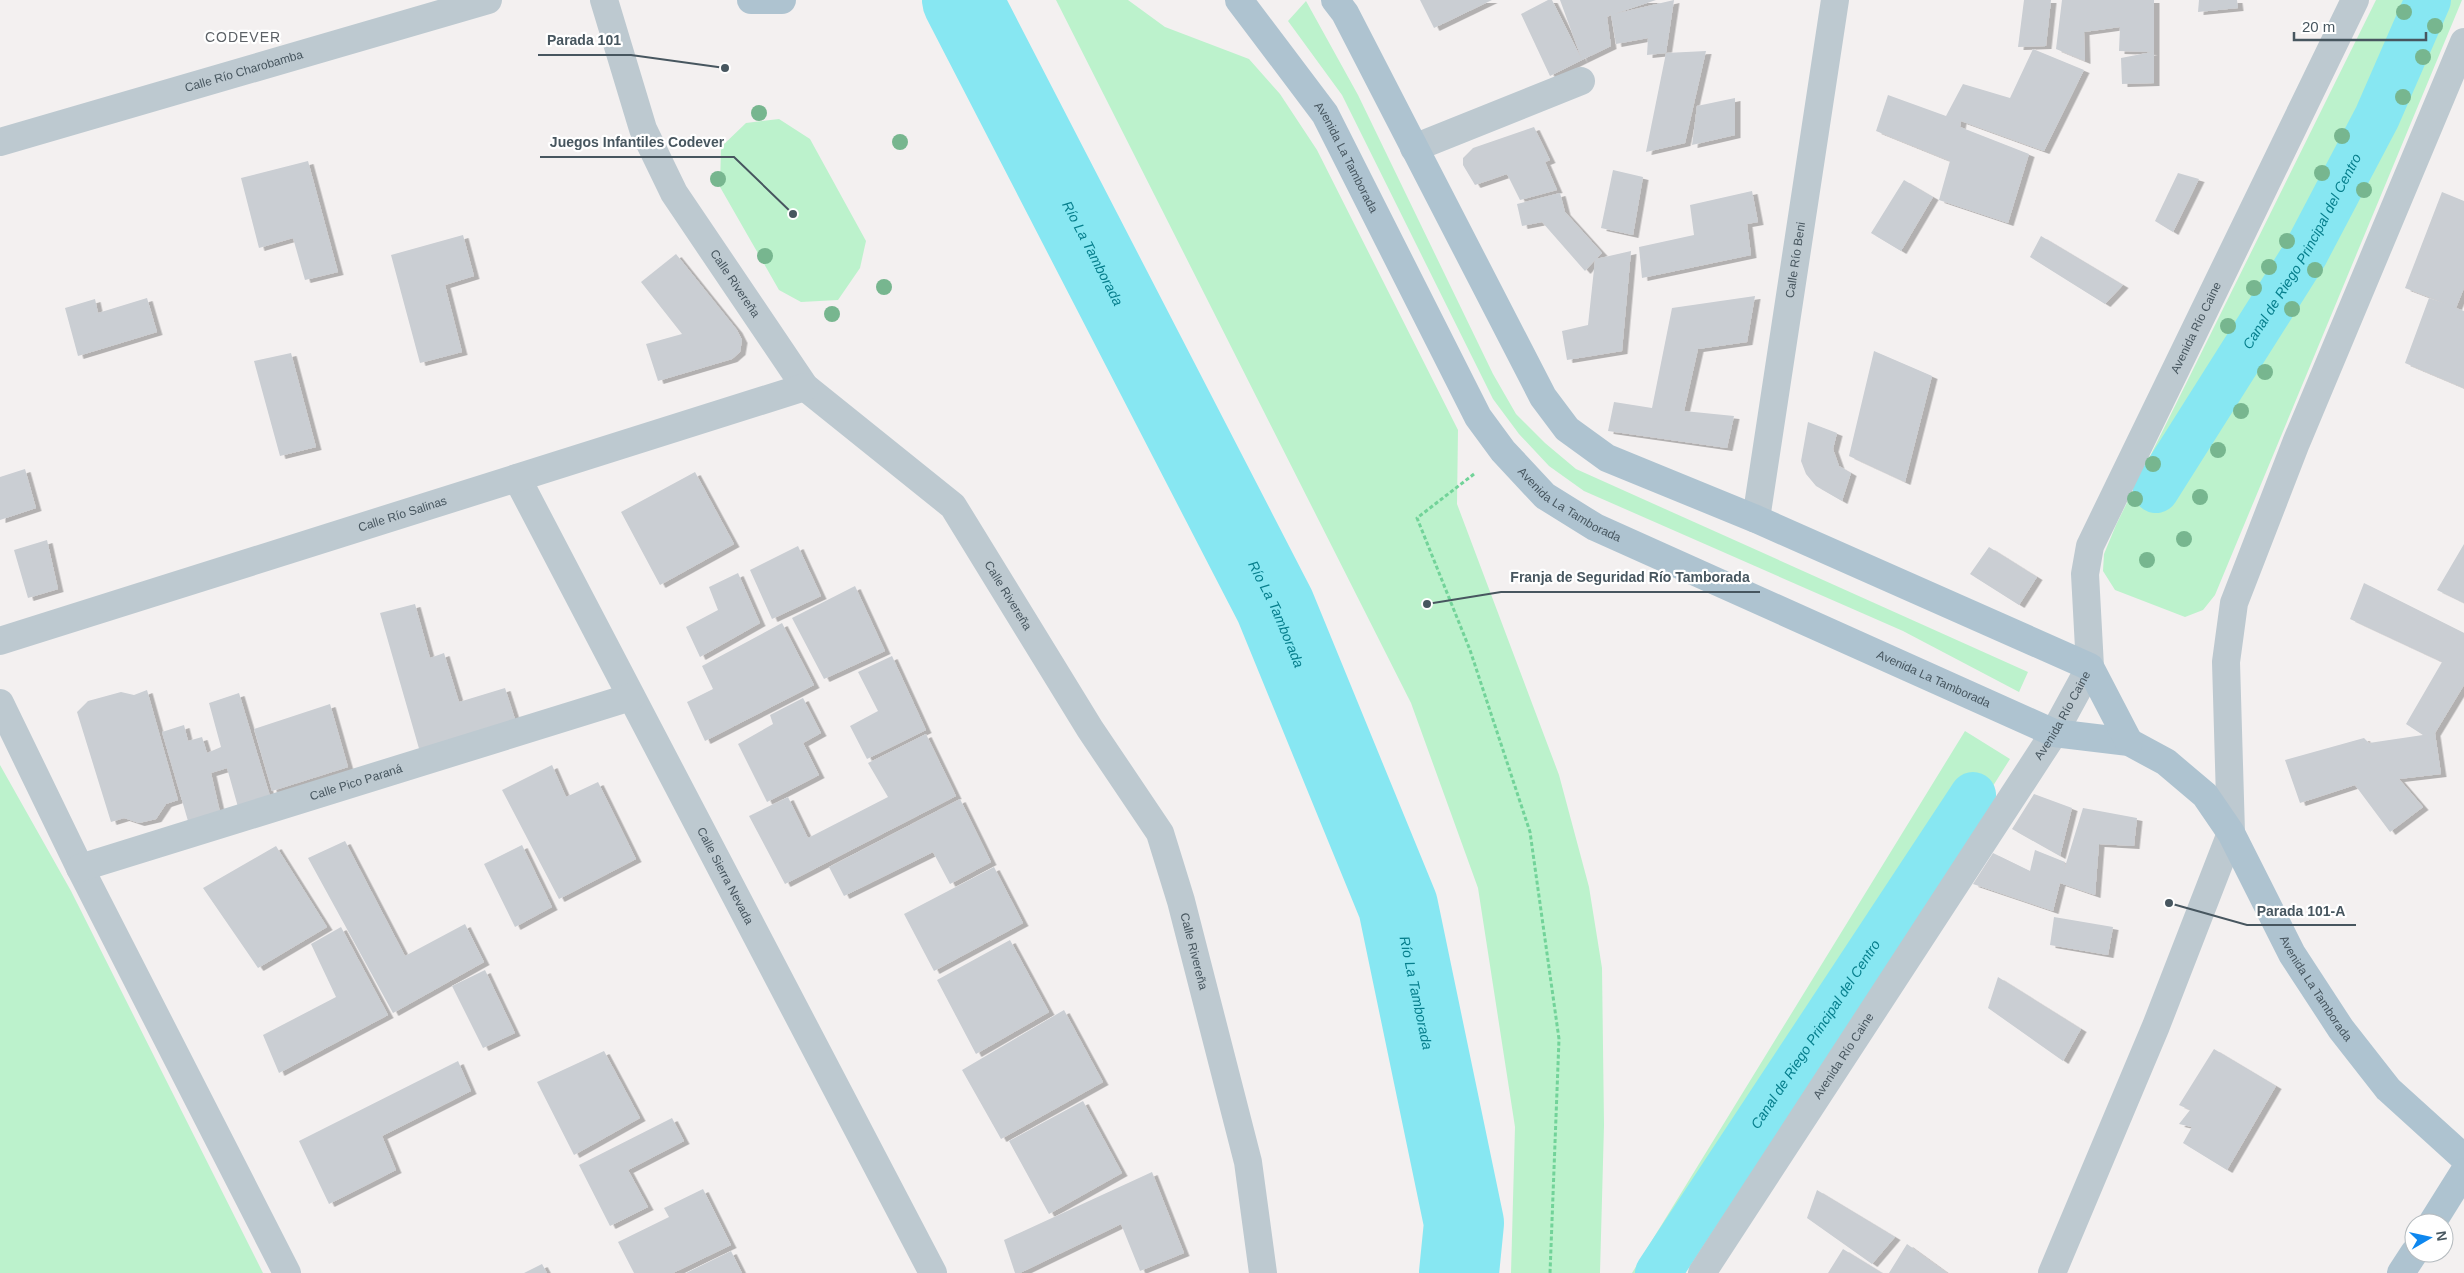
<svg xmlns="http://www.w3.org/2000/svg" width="2464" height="1273" font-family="Helvetica,sans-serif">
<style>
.green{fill:#bcf2cc}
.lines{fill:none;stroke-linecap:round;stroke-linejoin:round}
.canal{stroke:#87e7f2;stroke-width:46}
.river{stroke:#87e7f2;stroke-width:80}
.building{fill:#caced3;filter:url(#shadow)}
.path{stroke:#72d399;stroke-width:3;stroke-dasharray:4 2.5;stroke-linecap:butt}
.minor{stroke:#bdc9d0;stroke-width:28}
.major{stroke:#aec3d0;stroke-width:28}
.tree{fill:#77b68f}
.labels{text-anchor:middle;stroke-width:4.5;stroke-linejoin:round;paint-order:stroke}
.street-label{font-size:12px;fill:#47565f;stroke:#fff}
.neighbourhood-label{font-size:14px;letter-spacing:1px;fill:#5c6166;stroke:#fff}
.water-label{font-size:14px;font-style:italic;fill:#067e8c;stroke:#fff}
.leader{fill:none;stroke:#47565f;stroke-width:2}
.callout-dot{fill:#47565f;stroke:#fff;stroke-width:2}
.callout-label{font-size:14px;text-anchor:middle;font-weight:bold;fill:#47565f;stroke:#fff;stroke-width:4.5;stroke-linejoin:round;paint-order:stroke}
</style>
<defs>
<filter id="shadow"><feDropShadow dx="5.5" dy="3" stdDeviation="0" flood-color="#0004"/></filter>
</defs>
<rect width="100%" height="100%" fill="#f3f0f0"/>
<!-- green -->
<path class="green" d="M1056 0H1128L1165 27 1249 59 1280 94 1317 150 1458 430 1457 504 1559 775 1589 887 1602 968 1604 1125 1600 1273H1511L1515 1127 1478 888 1411 703Z
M2376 0H2462L2215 595 2203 610 2185 617 2115 590 2103 571 2104 554 2116 525Z
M1306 1 1358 95 1493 374 1516 414 1545 443 1576 469 2028 672 2019 692 1903 631 1584 491 1549 466 1519 434 1493 399 1342 95 1288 21Z
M779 119 810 139 866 241 860 268 838 300 801 302 779 290 720 187 721 147 746 123Z
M1965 731 2010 759 1685 1273H1632Z
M0 765 71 891 263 1273H0Z"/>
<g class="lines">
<!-- canal -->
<g class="canal">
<path id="s1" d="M2156 490 2305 254 2377 117 2428 0"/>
<path id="s2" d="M1658 1273 1973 795"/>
</g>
<!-- river -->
<path class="river" id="s3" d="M962 0 1275 606 1398 906 1464 1223 1459 1273"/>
</g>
<!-- building -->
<path class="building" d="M1420 0H1492L1434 28Z
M1548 0H1552L1582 60 1550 76 1521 14Z
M1560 0H1656L1614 14 1674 0 1666 53 1647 55 1648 38 1616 44 1611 15 1607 17 1611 46 1582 60Z
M2024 0H2051L2046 46 2018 47Z
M2062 0H2154V83L2122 84 2121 58 2152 52 2119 51 2120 27 2084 32 2085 61 2056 49Z
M2199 0H2237L2238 8 2198 12Z
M2033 49 2084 70 2044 151 1961 121 1960 127 2029 154 2008 223 1939 200 1950 161 1876 131 1888 95 1946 116 1963 84 2010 98Z
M1706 51 1685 143 1646 152 1666 53Z
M1735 98V135L1692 145 1697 106Z
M1534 127 1550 160 1545 162 1557 190 1520 200 1507 174 1475 185 1463 165V158L1473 148Z
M308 161 338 272 305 280 293 238 259 248 241 178Z
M1613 170 1643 177 1633 235 1601 228Z
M2178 173 2199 179 2173 232 2155 221Z
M1904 180 1933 197 1901 251 1871 233Z
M1752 191 1758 222 1747 224 1751 255 1642 278 1639 247 1694 235 1690 205Z
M2442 192 2464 201V288L2456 308 2464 311V388L2405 363 2429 298 2447 304 2405 288Z
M1560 193 1565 212 1602 253 1596 259 1631 251 1622 351 1567 360 1562 331 1588 325 1595 260 1585 271 1542 222 1522 226 1517 204Z
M463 235 474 276 445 285 462 352 420 363 391 255Z
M2041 236 2123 285 2105 304 2030 257Z
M676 254 737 330 742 340 740 352 732 359 658 381 646 344 682 334 641 282Z
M1755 296 1747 342 1698 349 1684 411 1734 416 1727 448 1608 431 1614 402 1652 408 1672 308Z
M147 298 157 332 78 356 65 308 95 299 98 313Z
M1874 351 1932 376 1905 482 1849 456Z
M291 353 316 447 280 456 254 361Z
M1808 422 1837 433 1833 449 1839 466 1851 473 1842 501 1816 486 1806 474 1801 461Z
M25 469 36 508 0 520V477Z
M695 472 734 544 660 585 621 512Z
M47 540 58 589 28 598 14 550Z
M2464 544V603L2437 590Z
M798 546 821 596 772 619 750 570Z
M1989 547 2037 577 2019 605 1970 574Z
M738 573 760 623 700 657 686 627 718 610 709 587Z
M2364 583 2464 633V685L2435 733 2441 774 2399 779 2423 807 2390 832 2355 785 2300 803 2285 760 2364 738 2369 743 2423 735 2406 724 2442 662 2350 619Z
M855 586 885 651 824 679 792 618Z
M415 604 430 658 444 653 459 702 505 688 516 722 420 752 380 613Z
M782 623 814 685 705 741 687 702 713 689 702 666Z
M892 656 926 730 867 759 850 726 878 711 858 672Z
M147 690 178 800 166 804 156 819 139 823 124 818 111 822 77 712 88 701 121 692 134 695Z
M239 693 270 796 238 807 227 768 211 773 220 812 188 821 162 732 184 725 188 741 202 737 207 753 221 747 209 703Z
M803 698 821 733 803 743 819 775 767 802 738 744 773 724 770 715Z
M330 704 348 767 272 791 254 729Z
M926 734 956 796 785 884 749 816 788 797 808 838 888 797 868 763Z
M552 765 566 797 598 782 636 859 559 899 502 790Z
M2034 794 2072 808 2060 856 2012 829Z
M960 799 991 862 950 884 933 852 844 896 829 867Z
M2083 808 2137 818 2134 846 2099 844 2095 895 2060 883 2053 911 1973 884 1993 853 2030 871 2035 850 2065 862 2064 870Z
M345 841 405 956 465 924 484 962 393 1013 308 858Z
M522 845 552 907 515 927 484 864Z
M276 846 327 927 258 968 203 888Z
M994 867 1023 923 934 971 904 914Z
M2054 917 2113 927 2108 955 2050 945Z
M341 927 388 1015 279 1073 263 1035 336 997 311 944Z
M1010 940 1049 1012 976 1054 937 980Z
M485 970 515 1033 483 1048 452 986Z
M1998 977 2081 1029 2063 1061 1988 1008Z
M1064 1010 1103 1082 1001 1139 962 1070Z
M2214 1049 2276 1086 2227 1170 2183 1143 2192 1127 2179 1124 2190 1110 2179 1105Z
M604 1051 640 1118 574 1155 537 1082Z
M458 1061 471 1091 382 1136 396 1170 329 1204 299 1141Z
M1083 1101 1122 1173 1049 1214 1009 1141Z
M672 1118 684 1141 628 1170 648 1207 610 1226 579 1165Z
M1152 1172 1184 1253 1140 1271 1121 1224 1020 1273H1015L1004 1240Z
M703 1189 731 1245 673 1273H634L618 1242 669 1217 664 1208Z
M1817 1190 1895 1237 1872 1264 1807 1218Z
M1907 1244 1947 1273H1889Z
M1843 1249 1882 1273H1828Z
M731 1251 742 1273H686Z
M542 1264 547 1273H524Z"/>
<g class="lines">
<!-- path -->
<path class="path" d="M1474 474 1417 518 1470 650 1530 832 1559 1039 1550 1273"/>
<!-- minor -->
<g class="minor">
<path id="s4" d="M604 0 643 129 674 193 805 387 953 506 1090 729 1160 833 1181 901 1248 1162 1263 1273"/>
<path id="s5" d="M0 142 488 0"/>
<path d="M1414 148 1581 81"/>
<path id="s6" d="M517 478 933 1273"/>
<path id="s7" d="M1756 519 1835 0"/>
<path id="s8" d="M0 641 805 387"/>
<path d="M0 703 80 868 287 1273"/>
<path id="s9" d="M80 868 631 697"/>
<path id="s10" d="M1702 1273 2054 733 2090 667 2085 574 2090 546 2355 0"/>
<path d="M2052 1273 2156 1026 2231 833 2226 662 2234 603 2296 443 2464 42"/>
</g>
<!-- major -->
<g class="major">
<path d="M751 0H782"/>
<path id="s11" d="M1239 0 1325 114 1478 417 1503 451 1545 496 1595 527 2054 733 2129 742 2166 762 2205 795 2231 833 2292 954 2341 1029 2388 1089 2464 1158"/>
<path d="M1335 0 1345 13 1543 397 1567 429 1607 458 1756 519 2090 667 2129 742"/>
<path d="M2432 1223 2464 1172"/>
<path d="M2401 1273 2414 1253"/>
</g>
</g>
<!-- trees -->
<g class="tree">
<circle cx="2404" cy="12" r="8"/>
<circle cx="2435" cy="26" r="8"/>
<circle cx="2423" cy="57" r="8"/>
<circle cx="2403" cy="97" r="8"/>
<circle cx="759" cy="113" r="8"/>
<circle cx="2342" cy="136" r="8"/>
<circle cx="900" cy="142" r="8"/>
<circle cx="2322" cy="173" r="8"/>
<circle cx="718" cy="179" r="8"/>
<circle cx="2364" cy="190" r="8"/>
<circle cx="2287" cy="241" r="8"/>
<circle cx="765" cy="256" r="8"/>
<circle cx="2269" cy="267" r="8"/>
<circle cx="2315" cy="270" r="8"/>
<circle cx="884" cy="287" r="8"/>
<circle cx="2254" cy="288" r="8"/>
<circle cx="2292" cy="309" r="8"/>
<circle cx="832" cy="314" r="8"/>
<circle cx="2228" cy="326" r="8"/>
<circle cx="2265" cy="372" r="8"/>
<circle cx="2241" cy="411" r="8"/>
<circle cx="2218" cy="450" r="8"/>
<circle cx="2153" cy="464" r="8"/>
<circle cx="2200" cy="497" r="8"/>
<circle cx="2135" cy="499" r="8"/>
<circle cx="2184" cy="539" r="8"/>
<circle cx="2147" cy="560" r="8"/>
</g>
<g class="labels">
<!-- street labels -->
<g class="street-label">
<text dy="4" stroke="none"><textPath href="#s5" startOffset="254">Calle Río Charobamba</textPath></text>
<text dy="4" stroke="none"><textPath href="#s11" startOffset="191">Avenida La Tamborada</textPath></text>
<text dy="4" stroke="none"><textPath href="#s7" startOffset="262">Calle Río Beni</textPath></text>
<text dy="4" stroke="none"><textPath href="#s4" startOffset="315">Calle Rivereña</textPath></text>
<text dy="4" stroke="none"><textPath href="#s10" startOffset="1084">Avenida Río Caine</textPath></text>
<text dy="4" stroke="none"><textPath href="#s11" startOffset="611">Avenida La Tamborada</textPath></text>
<text dy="4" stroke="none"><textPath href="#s8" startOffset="422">Calle Río Salinas</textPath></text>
<text dy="4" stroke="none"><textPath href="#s4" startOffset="735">Calle Rivereña</textPath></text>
<text dy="4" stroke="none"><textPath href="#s11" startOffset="1016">Avenida La Tamborada</textPath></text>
<text dy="4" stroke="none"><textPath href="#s10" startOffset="664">Avenida Río Caine</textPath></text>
<text dy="4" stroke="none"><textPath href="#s9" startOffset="289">Calle Pico Paraná</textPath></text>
<text dy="4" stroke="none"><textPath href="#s6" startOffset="449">Calle Sierra Nevada</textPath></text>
<text dy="4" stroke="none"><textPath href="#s4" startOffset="1140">Calle Rivereña</textPath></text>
<text dy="4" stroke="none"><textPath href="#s11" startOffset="1540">Avenida La Tamborada</textPath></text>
<text dy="4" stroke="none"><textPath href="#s10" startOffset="259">Avenida Río Caine</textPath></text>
</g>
<!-- neighbourhood labels -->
<g class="neighbourhood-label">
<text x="243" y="42">CODEVER</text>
</g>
<!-- water labels -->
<g class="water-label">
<text dy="5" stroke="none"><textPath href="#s1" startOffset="280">Canal de Riego Principal del Centro</textPath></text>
<text dy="5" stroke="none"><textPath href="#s3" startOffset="285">Río La Tamborada</textPath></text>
<text dy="5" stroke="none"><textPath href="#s3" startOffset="690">Río La Tamborada</textPath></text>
<text dy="5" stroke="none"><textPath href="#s3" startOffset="1095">Río La Tamborada</textPath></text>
<text dy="5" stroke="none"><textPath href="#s2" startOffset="286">Canal de Riego Principal del Centro</textPath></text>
</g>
</g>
<!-- callouts -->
<path class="leader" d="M725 68L631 55H538M793 214L734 157H540M1427 604L1501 592H1760M2169 903L2247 925H2356"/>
<g class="callout-dot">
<circle cx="725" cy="68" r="5"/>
<circle cx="793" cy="214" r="5"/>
<circle cx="1427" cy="604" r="5"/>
<circle cx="2169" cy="903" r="5"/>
</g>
<g class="callout-label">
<text x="584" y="45">Parada 101</text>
<text x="637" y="147">Juegos Infantiles Codever</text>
<text x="1630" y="582">Franja de Seguridad Río Tamborada</text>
<text x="2301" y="916">Parada 101-A</text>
</g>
<!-- north arrow -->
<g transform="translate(2429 1238) rotate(81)"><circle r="24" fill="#ffffff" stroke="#b5bbbf"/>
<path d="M0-4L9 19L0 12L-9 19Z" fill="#0e87ef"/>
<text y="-8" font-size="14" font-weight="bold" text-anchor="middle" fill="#47565f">N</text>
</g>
<!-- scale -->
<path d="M2294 32v8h132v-8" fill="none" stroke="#47565f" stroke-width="2.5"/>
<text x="2302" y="32" font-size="15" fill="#47565f" stroke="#ffffff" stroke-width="4" paint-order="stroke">20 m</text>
</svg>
